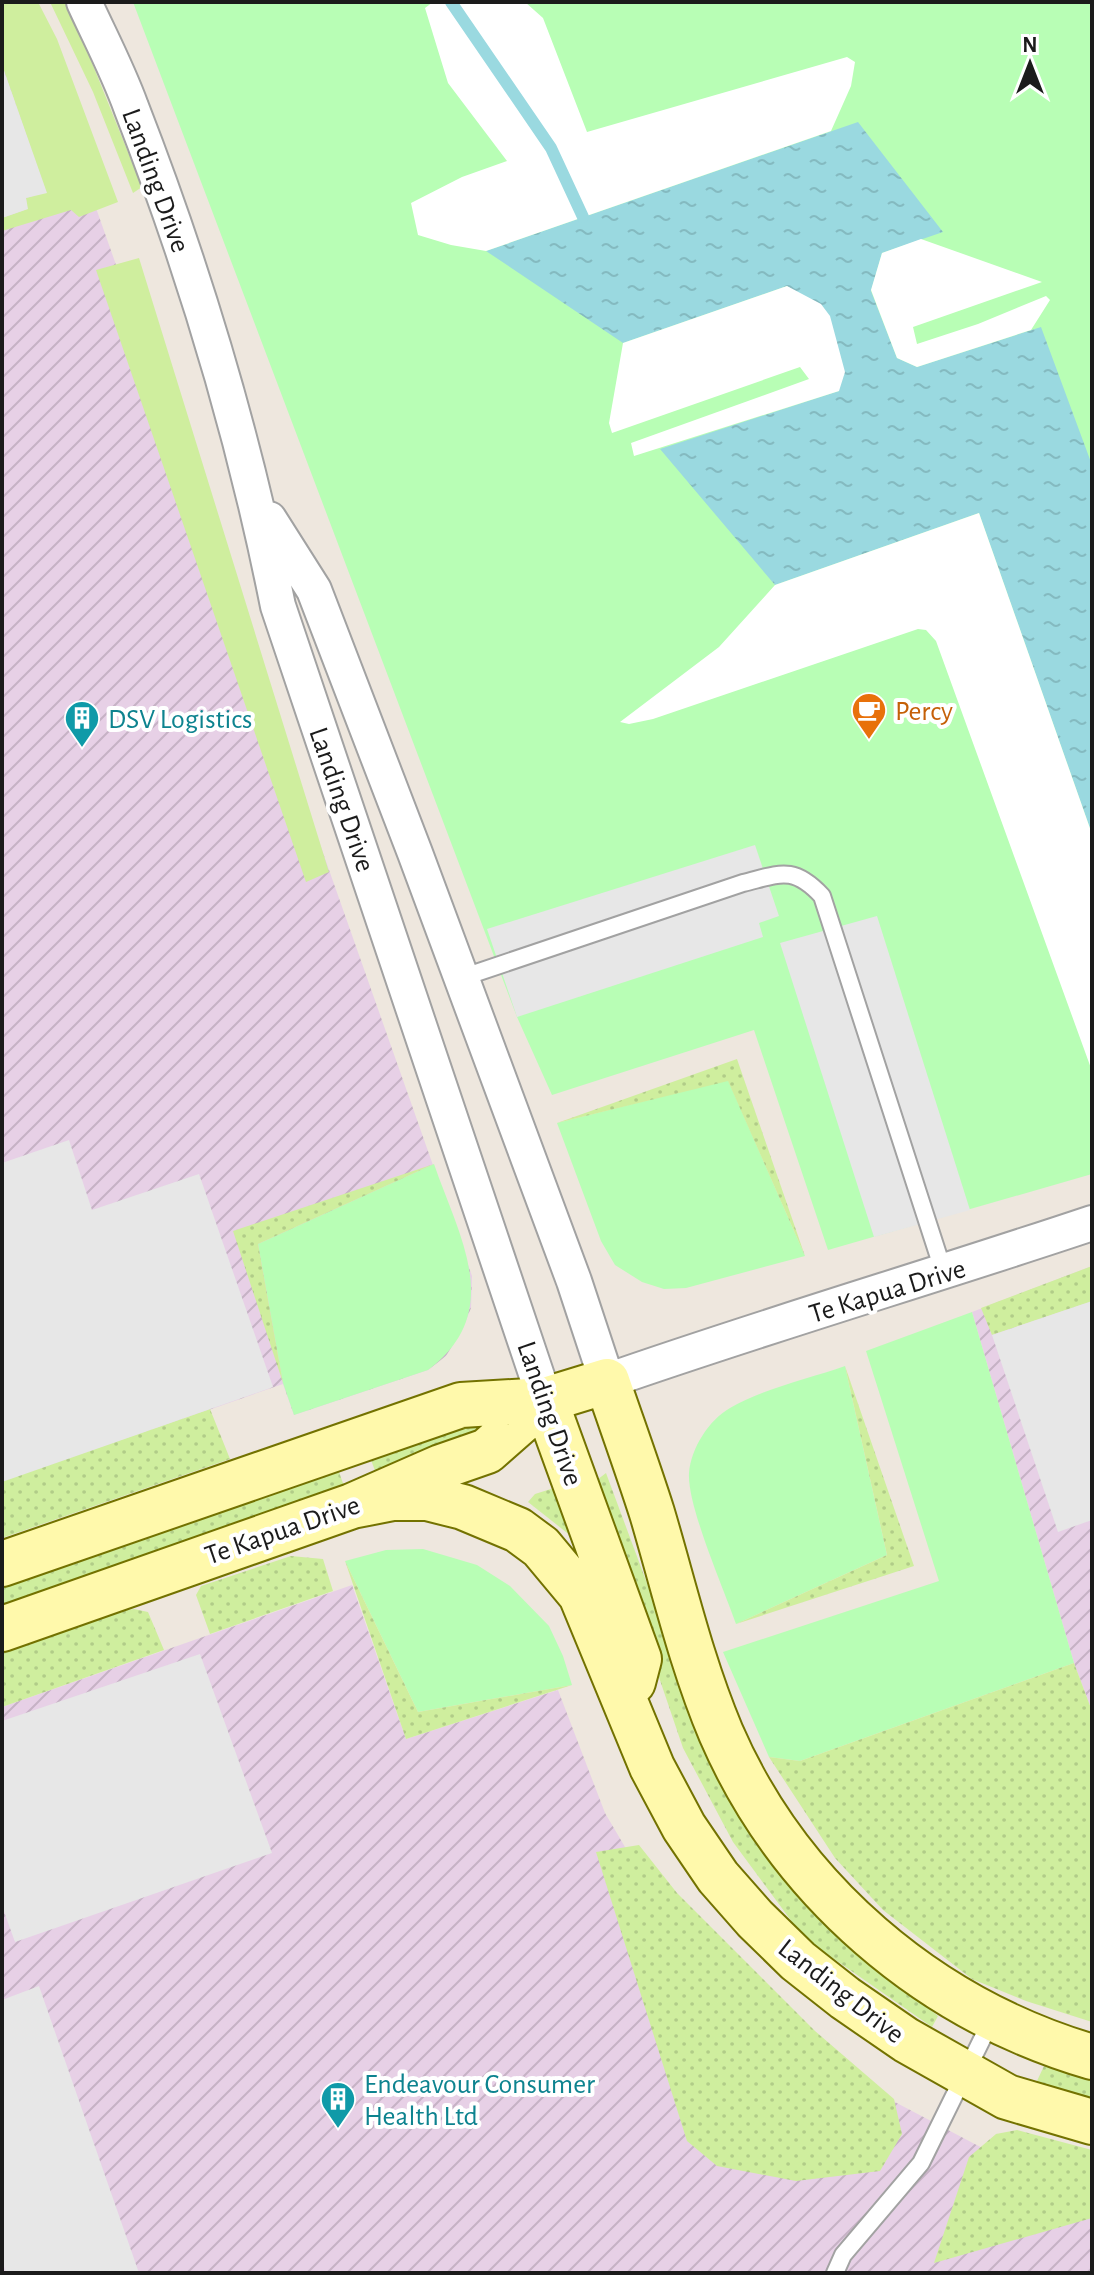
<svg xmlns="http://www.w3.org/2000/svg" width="1094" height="2275" font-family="'Alegreya Sans',sans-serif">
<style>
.industrial{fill:url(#industrial-furrows)}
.grass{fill:#cfee9e}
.park{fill:#b8feb5}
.garden{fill:url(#garden-dots)}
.parking{fill:#e7e7e7}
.water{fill:url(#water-ripples)}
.pier{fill:#fff}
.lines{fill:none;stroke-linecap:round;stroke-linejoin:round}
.stream{stroke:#9ad9e0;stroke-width:12}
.lane-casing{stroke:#a2a2a2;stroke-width:20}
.street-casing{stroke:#a2a2a2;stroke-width:38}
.secondary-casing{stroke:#737200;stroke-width:48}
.lane{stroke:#fff;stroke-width:16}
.street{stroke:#fff;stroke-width:34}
.secondary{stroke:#fff9ab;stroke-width:44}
.labels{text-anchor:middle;stroke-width:8;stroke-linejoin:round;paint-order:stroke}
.street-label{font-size:28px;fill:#1b1b1b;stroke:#fff}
.food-label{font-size:28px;fill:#c56008;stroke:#fff;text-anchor:start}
.culture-label{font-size:28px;fill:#0d838f;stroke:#fff;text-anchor:start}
</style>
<defs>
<pattern id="industrial-furrows" width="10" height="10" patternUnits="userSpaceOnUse" patternTransform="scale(2)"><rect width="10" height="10" fill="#e7d0e6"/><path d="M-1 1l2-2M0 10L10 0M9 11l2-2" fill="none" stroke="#c6b2c5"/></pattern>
<pattern id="garden-dots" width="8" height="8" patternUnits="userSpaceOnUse" patternTransform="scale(2)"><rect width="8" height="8" fill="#cfee9e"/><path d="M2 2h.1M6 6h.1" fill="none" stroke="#b1cc88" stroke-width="1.8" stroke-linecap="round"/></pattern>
<pattern id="water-ripples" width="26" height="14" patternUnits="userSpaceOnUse" patternTransform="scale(2)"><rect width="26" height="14" fill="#9ad9e0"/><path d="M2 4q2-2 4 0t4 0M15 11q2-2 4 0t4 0" fill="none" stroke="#84bac0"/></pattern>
</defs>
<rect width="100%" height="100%" fill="#eee7de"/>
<!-- industrial -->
<path class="industrial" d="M2 2 71 137 472 1276 471 1308 463 1328 446 1356 428 1370 294 1415 283 1384 2 1482Z
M1092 1266V1711L1074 1663 972 1312Z
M352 1585 406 1739 558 1690 605 1813 625 1847 813 2059 1009 2162 1092 2186V2273H2V1707Z"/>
<!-- grass -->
<path class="grass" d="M2 2H38L57 39 118 202 79 217 71 210 2 231V218L27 209 26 198 46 192 2 65Z
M50 2H65L74 18 142 187 133 193 93 92Z
M139 258 329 872 306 882 96 270Z"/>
<!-- park -->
<path class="park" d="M133 2H1092V1174L828 1250 754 1030 552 1095 517 1017Z
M728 1080 805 1256 686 1288 664 1289 642 1282 615 1265 601 1241 557 1123Z
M434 1164C459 1237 506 1311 428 1370L294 1415 283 1383 258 1244Z
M972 1312 1074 1663 800 1761 769 1757 723 1652 939 1581 866 1351Z
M845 1366 887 1555 736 1624C724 1589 687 1506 689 1473 691 1448 709 1420 730 1408 765 1388 808 1379 845 1366Z
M423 1549 477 1565 510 1586 549 1626 563 1656 572 1685 418 1712 345 1561 386 1550Z"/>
<!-- garden -->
<path class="garden" d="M737 1059 805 1256 728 1081 557 1123Z
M434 1164 258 1244 283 1383 233 1231Z
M1092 1266V1325L1084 1304 992 1335 981 1308Z
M845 1366 914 1566 736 1624 887 1555Z
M210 1409 230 1459 2 1538V1481Z
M481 1425 484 1432 377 1476 371 1460 468 1426Z
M339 1472 344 1486 2 1605V1588Z
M606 1473 720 1780 817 1915 938 2016 932 2027 804 1938 733 1842 683 1748 593 1483Z
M557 1487 574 1531 571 1536 528 1502 535 1494Z
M291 1556 323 1559 333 1591 210 1634 196 1595 201 1586Z
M345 1561 418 1712 572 1685 406 1739Z
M134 1609 148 1612 164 1650 2 1707V1651L106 1613Z
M1074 1663 1092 1711V2022L1026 2001 972 1979 883 1910 835 1858 769 1757 800 1761Z
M639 1845 677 1893 815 2031 894 2099 902 2134 880 2171 796 2181 717 2166 687 2141 596 1852Z
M1044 2066 1092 2078V2098L1036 2083Z
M1017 2130 1092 2150V2218L934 2263 969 2157 996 2134Z"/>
<!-- parking -->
<path class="parking" d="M2 65 47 193 26 198 28 209 2 218Z
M755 845 779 916 759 923 763 937 517 1017 487 929Z
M877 916 970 1210 874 1237 780 943Z
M69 1140 92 1210 199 1174 273 1387 2 1482V1163Z
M1092 1301V1520L1058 1532 992 1335Z
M200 1654 272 1853 15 1942 2 1906V1721Z
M39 1986 139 2273H6L2 2260V2000Z"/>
<!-- water -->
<path class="water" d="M858 122 943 232 882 253 871 291 897 358 917 367 1041 327 1092 465V834L979 513 775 585 660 449 839 391 787 286 623 343 486 251Z"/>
<!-- pier -->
<path class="pier" d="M433 2H525L543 18 587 132 847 57 855 62 851 86 831 131 486 251 451 245 418 235 411 203 462 177 507 161 448 83 425 8Z
M921 239 1042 282 913 327 917 344 978 324 1046 296 1050 300 1031 330 917 367 897 358 871 290 882 253Z
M787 286 821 304 830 316 845 372 839 391 634 456 631 443 809 379 800 367 612 433 609 423 623 343Z
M979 513 1092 834V1071L936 641 926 630 918 629 653 719 629 724 620 722 719 647 775 585Z"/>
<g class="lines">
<!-- stream -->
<path class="stream" d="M451 2 551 148 583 217"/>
<!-- lane casing -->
<g class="lane-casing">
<path id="lane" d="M461 978 743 883C780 874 793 865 822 896L944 1273
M835 2273 843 2255 921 2163 992 2019"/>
</g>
<!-- street casing -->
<g class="street-casing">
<path id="street" d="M84 2C100 37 118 71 131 107 194 269 244 435 278 606L545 1400
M269 519 314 590 415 853 574 1281 607 1381C767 1325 931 1277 1092 1223"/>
</g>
<!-- secondary casing -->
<g class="secondary-casing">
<path id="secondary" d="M545 1400 639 1659 633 1682
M352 1506 393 1498H427L463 1507 518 1530 541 1547 581 1595 652 1767 684 1827 718 1877 755 1919 798 1961 845 1998 906 2040 1007 2097 1092 2122
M2 1564 461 1405 545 1400 607 1381C622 1425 638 1469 652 1513 674 1587 691 1662 721 1733 789 1890 928 2009 1092 2057
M2 1629 352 1506 441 1467 487 1451 545 1400"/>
</g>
<!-- lane -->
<use href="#lane" class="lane"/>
<!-- street -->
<use href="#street" class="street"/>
<!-- secondary -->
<use href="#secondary" class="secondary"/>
</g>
<!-- icons -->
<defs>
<g id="cafe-pin" transform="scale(1.8)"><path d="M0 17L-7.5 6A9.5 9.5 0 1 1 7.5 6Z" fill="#e8710a" stroke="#fff"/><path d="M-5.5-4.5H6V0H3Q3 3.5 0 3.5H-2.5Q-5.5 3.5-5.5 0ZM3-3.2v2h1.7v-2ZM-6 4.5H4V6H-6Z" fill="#fff"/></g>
<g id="building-pin" transform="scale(1.8)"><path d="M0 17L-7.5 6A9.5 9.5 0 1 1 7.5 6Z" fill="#0f9aa8" stroke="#fff"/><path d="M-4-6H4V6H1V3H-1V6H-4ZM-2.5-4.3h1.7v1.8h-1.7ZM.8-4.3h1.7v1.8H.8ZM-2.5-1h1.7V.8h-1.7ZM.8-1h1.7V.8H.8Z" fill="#fff"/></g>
</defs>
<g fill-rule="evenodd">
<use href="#cafe-pin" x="869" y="710"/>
<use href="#building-pin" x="82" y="718"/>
<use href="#building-pin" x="338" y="2099"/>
</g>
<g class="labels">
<!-- street labels -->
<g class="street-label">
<text transform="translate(157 180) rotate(70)" y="10">Landing Drive</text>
<text transform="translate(343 799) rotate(71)" y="10">Landing Drive</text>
<text transform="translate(887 1290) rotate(-17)" y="10">Te Kapua Drive</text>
<text transform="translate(551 1413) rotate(71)" y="10">Landing Drive</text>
<text transform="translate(282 1529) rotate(-19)" y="10">Te Kapua Drive</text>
<text transform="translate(842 1990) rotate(38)" y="10">Landing Drive</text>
</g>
<!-- food labels -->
<g class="food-label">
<text x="895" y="720">Percy</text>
</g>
<!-- culture labels -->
<g class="culture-label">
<text x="108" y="728">DSV Logistics</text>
<text x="364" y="2093">Endeavour Consumer<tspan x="364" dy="32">Health Ltd</tspan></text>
</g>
</g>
<!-- border -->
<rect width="1094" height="2275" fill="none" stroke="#1b1b1b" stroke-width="8"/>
<!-- north arrow -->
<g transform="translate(1030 64)" stroke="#ffffff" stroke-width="6" paint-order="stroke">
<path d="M0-6L14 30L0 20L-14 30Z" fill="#1b1b1b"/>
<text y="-12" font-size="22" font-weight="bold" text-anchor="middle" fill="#1b1b1b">N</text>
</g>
</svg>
